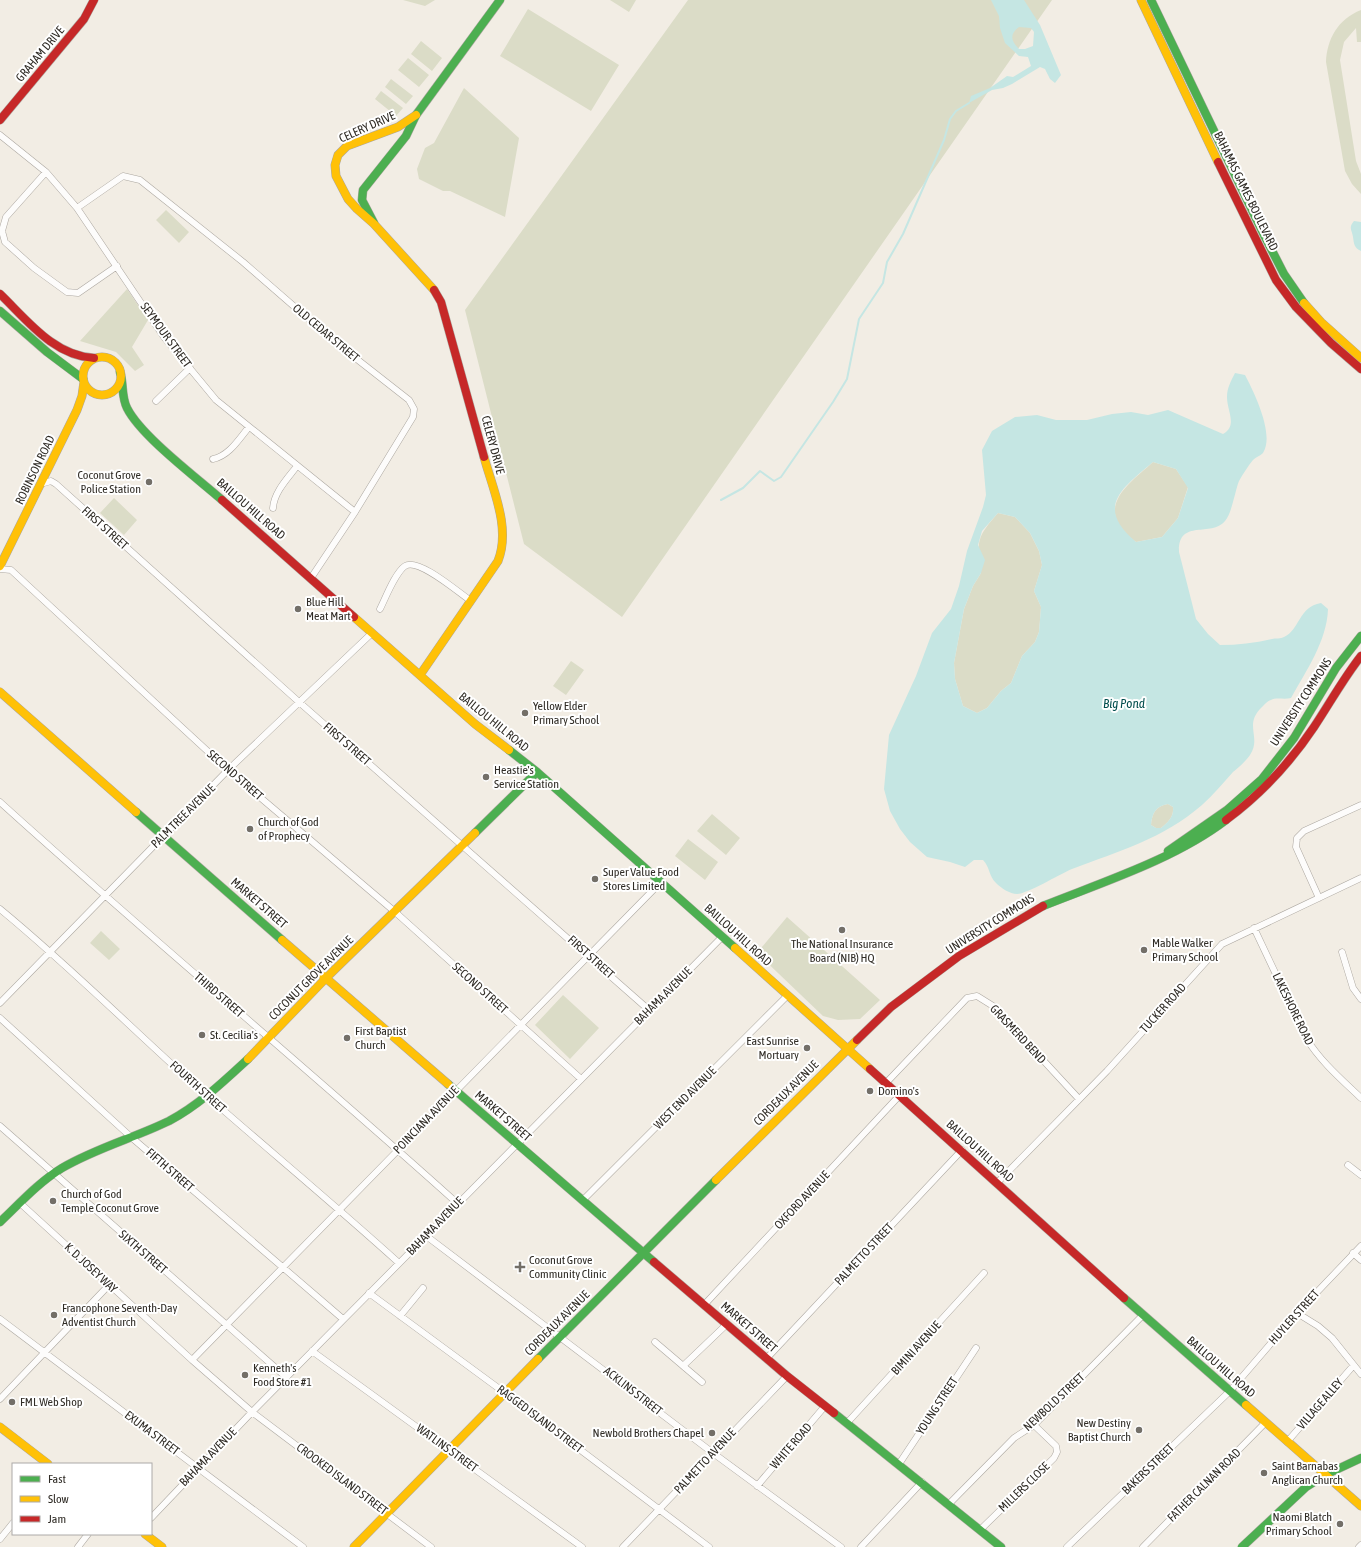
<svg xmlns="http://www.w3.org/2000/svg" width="1361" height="1547" font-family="'Asap Condensed',sans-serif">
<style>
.green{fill:#dbdcc7}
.water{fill:#c5e6e3;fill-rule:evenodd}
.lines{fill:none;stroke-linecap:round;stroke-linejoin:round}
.stream{stroke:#c5e6e3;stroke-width:2}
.street-casing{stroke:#aca7a0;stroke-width:7}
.fast-casing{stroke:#aca7a0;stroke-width:9}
.slow-casing{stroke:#aca7a0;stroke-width:9}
.jam-casing{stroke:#aca7a0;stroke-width:9}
.street{stroke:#fdfcfb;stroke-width:6}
.fast{stroke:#4caf50;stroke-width:8}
.slow{stroke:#ffc107;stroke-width:8}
.jam{stroke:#c62828;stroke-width:8}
.poi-dot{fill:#736f68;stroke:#fff;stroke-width:1.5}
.labels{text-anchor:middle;stroke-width:4;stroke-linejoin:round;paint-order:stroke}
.street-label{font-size:12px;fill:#2f2b25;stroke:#fff}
.poi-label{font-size:12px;fill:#2f2b25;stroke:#fff;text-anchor:start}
.water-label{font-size:13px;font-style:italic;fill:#034e4e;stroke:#fff}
</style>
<rect width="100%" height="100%" fill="#f2ede4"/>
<!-- green -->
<path class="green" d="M403 0H435L425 6Z
M610 0H636L629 12Z
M688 0H1052L622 617 524 544 465 310Z
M528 9 619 65 591 111 500 56Z
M1361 10V42H1357L1356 28 1344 42 1340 60 1356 161 1361 174V194L1352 184 1345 171 1326 62C1327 39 1338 19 1361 10Z
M421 41 442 58 432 71 411 54Z
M408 58 429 75 419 87 398 70Z
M391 79 413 96 406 104 385 87Z
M464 88 519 138 505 217 450 191H443L419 179 417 169 425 148 434 143Z
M381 91 403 108 396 116 375 99Z
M166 210 189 232 179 243 156 220Z
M127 289 148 320 132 347 144 365 135 371 116 352 80 341Z
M1153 462 1176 469 1188 487 1178 518 1162 537 1136 542C1131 538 1125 534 1122 530 1100 501 1134 480 1153 462Z
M114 498 137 520 124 535 100 513Z
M998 513 1015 517 1030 533 1039 551 1042 565 1034 591 1041 607 1039 632 1035 642 1022 656 1011 683 1001 691 987 708 977 713 963 706 955 679 954 663 964 609 973 586 981 573C977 541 976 538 998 513Z
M571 661 584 670 566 695 553 686Z
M1168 804 1173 807C1174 817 1168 822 1161 828H1156L1151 825C1152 813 1156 806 1168 804Z
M712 814 740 838 726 855 697 831Z
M688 839 718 862 705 880 675 856Z
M787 917 880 1000 860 1019 838 1020 823 1016 757 953Z
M101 931 120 949 109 960 90 943Z
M563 995 599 1028 570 1059 535 1025Z"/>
<!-- water -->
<path class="water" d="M991 0H1024L1040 25 1061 75 1055 83 1050 79 1045 69 1040 67 1012 84 1003 88 992 90 969 103 971 96 990 88 1007 76 1013 77 1031 66 1028 57 1019 56 1005 43 1000 28 999 16ZM1019 27 1031 28 1034 32 1033 46 1025 49H1019C1010 40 1010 34 1019 27Z
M1354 221 1361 222V251C1354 248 1354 244 1353 237 1352 230 1348 228 1354 221Z
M1235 373 1245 375C1254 392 1275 435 1263 453 1260 456 1256 457 1253 460 1248 466 1243 474 1239 481 1235 491 1232 513 1225 521 1211 538 1178 518 1179 552L1196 619 1208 634 1220 645C1238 645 1254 643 1272 639 1275 638 1281 639 1284 637 1300 630 1298 607 1321 603L1328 609C1327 641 1306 671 1291 698 1284 700 1276 697 1271 700 1267 701 1264 705 1262 707 1243 725 1262 737 1250 755 1246 761 1239 767 1233 772 1223 783 1213 795 1202 805 1163 839 1119 851 1072 869 1060 874 1027 894 1017 894 1010 894 1001 888 996 883 989 877 990 867 983 860H974L965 867 950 862 927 857 910 842 900 829 890 811 884 789 889 735 916 676 932 633 951 609 959 586 967 551 983 507 986 495 982 450 992 431 1015 417 1037 415 1056 420H1087L1112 414 1131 412 1148 415 1168 410 1223 434C1238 426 1227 411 1227 397 1227 388 1231 381 1235 373ZM1153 462 1176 469 1188 488 1178 518 1162 537 1136 542C1095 507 1121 489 1153 462ZM998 513 1015 517 1030 533 1039 551 1042 565 1034 591 1041 607 1039 632 1035 642 1022 656 1011 683 1001 691 987 708 977 713 963 706 955 679 954 663 964 609 973 586 981 573 985 560 978 545 982 531ZM1168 804 1173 807C1174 817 1168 822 1161 828H1156L1151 825C1152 813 1156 806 1168 804Z"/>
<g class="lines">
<!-- stream -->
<path class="stream" d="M721 500 743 488 760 471 774 481 781 477 833 402 847 379 859 319 883 283 887 262 903 234 944 140 950 119 956 111 969 103"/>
<!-- street casing -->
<g class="street-casing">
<path id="street" d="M0 135 46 172 77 208 164 337 216 400 355 512
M46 172 6 217 2 231 5 242 34 268 67 292 78 293 117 266
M77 208 123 176 140 180 243 262 335 342 409 400 414 409 413 417 355 512 311 578
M156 401 190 368
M213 459C229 456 239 439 249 427
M44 483 51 481 56 484 299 702 649 1010
M273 508C274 492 288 478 297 466
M0 569 11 570 228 770 394 911 580 1078
M380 609C386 597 395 573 405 566 418 557 459 593 471 601
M0 802C150 938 306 1067 457 1203
M1319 898 1296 847 1297 838 1304 831 1361 805
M0 909C72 968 137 1034 207 1096 271 1152 336 1206 399 1263
M1254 928 1306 1038C1321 1062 1341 1079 1361 1098
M1342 952 1353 988 1361 999
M0 1003 228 770 372 633
M0 1018 131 1137 343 1319
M886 1083 967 998 977 996 993 1006 1079 1099
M0 1126 286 1377
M1348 1165 1361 1175
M997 1183 1107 1071 1222 944 1361 878
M583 1200 787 996
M20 1203 192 1360 252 1412 431 1547
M425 1235 713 1453 841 1547
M1353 1253 1361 1260
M369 1293 505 1393 709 1547
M705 1304 899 1096
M1297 1313 1318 1326 1332 1338 1361 1374
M400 1316 423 1288
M0 1319 303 1547
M655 1342 702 1382
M312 1351 582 1547
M767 1358 962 1150
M192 1360 661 882
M683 1366 727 1324
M0 1399 109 1285
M847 1423 984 1273
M1287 1442 1353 1366
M899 1464 976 1348
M757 1486 825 1406
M948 1505 1014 1438 1034 1425 1143 1315
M151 1518 252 1412 722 937
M980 1530 1054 1458 1057 1452 1056 1446 1034 1425
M0 1539 13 1523
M78 1547 88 1534
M623 1547 787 1376
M861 1547 922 1482
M1067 1547 1230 1391 1297 1313 1361 1246
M1143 1547 1266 1422
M1359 1547 1361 1545"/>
</g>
<!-- fast casing -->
<g class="fast-casing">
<path id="fast" d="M1151 0 1265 237 1284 274 1304 303
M374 223 362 200 363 190 406 136 416 115 500 0
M0 311 47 352 83 379
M120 372C124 384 121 396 127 408 141 436 197 478 222 500
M509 750 537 772 735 948
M136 812 282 940
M475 833 537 772
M1168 851 1227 810 1262 779 1294 738 1336 668 1361 636
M1043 906C1103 882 1175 859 1226 820
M448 1084 654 1262
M0 1222C20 1203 39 1182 62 1168 96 1148 134 1138 169 1121 199 1105 223 1082 248 1059
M1124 1298 1246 1405
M538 1359 716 1180
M834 1413 1001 1547
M1242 1547 1306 1487 1325 1475 1361 1458"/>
</g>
<!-- slow casing -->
<g class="slow-casing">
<path id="slow" d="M1141 0 1218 162
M416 115 398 127 347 146 338 155 335 165 336 176 348 199 357 209 374 224 434 290
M1304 303 1321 322 1361 358
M83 376a19 19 0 1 1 38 0a19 19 0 1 1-38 0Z
M0 566 77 410 82 396 84 382
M354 617 475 724 509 750
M420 675 498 561C511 528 493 490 484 457
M0 692 136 812
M282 940 448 1084
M735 948 870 1069
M248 1059 326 978 475 833
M716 1180 857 1040
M1246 1405 1361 1506
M0 1427 48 1464
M145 1534 162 1547
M354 1547 538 1359"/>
</g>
<!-- jam casing -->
<g class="jam-casing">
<path id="jam" d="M0 120 84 19 94 0
M1218 162 1276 280 1296 307 1331 343 1361 369
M434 290 441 302 484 457
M0 294C27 320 54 356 94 358
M222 500 354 617
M1226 820C1261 794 1290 763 1314 727 1330 703 1343 679 1361 656
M857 1040 891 1007 959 956 1043 906
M870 1069 1124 1298
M654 1262 787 1376 834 1413"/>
</g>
<!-- street -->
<use href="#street" class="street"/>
<!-- fast -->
<use href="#fast" class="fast"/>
<!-- slow -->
<use href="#slow" class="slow"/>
<!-- jam -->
<use href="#jam" class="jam"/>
</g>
<!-- markers -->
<g class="poi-dot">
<circle cx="149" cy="482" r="4"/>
<circle cx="298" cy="609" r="4"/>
<circle cx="525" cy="713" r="4"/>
<circle cx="486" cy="777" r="4"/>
<circle cx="250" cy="829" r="4"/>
<circle cx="595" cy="879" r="4"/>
<circle cx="842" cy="930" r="4"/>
<circle cx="1144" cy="950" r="4"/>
<circle cx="202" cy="1035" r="4"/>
<circle cx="347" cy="1038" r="4"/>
<circle cx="807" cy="1048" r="4"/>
<circle cx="870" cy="1091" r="4"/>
<circle cx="53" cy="1201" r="4"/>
<path d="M518 1261h4v4h4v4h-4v4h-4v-4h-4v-4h4z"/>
<circle cx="54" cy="1315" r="4"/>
<circle cx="245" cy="1375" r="4"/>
<circle cx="12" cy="1402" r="4"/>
<circle cx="1139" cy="1430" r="4"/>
<circle cx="712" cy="1433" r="4"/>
<circle cx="1264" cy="1473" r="4"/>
<circle cx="1340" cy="1524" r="4"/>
</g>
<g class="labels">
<!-- street labels -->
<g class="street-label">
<text transform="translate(40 54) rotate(-50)" y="4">GRAHAM DRIVE</text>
<text transform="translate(367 127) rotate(-24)" y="4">CELERY DRIVE</text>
<text transform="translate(1246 191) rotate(64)" y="4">BAHAMAS GAMES BOULEVARD</text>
<text transform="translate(326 333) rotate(40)" y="4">OLD CEDAR STREET</text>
<text transform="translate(166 335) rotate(54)" y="4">SEYMOUR STREET</text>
<text transform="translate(493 445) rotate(75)" y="4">CELERY DRIVE</text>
<text transform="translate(35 470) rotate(-64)" y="4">ROBINSON ROAD</text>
<text transform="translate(251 509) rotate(41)" y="4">BAILLOU HILL ROAD</text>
<text transform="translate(105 528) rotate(42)" y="4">FIRST STREET</text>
<text transform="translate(1301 702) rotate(-57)" y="4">UNIVERSITY COMMONS</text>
<text transform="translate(494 722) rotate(39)" y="4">BAILLOU HILL ROAD</text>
<text transform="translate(347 744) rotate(41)" y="4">FIRST STREET</text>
<text transform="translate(235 775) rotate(41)" y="4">SECOND STREET</text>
<text transform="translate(183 816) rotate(-45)" y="4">PALM TREE AVENUE</text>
<text transform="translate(259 903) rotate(41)" y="4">MARKET STREET</text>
<text transform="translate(990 924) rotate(-32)" y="4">UNIVERSITY COMMONS</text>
<text transform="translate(738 935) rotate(42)" y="4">BAILLOU HILL ROAD</text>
<text transform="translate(591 957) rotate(42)" y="4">FIRST STREET</text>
<text transform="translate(311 978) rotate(-45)" y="4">COCONUT GROVE AVENUE</text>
<text transform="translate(480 988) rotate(42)" y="4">SECOND STREET</text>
<text transform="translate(219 995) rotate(41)" y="4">THIRD STREET</text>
<text transform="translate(663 996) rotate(-45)" y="4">BAHAMA AVENUE</text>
<text transform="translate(1163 1008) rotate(-48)" y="4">TUCKER ROAD</text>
<text transform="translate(1293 1009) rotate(64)" y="4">LAKESHORE ROAD</text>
<text transform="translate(1018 1034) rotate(47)" y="4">GRASMERD BEND</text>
<text transform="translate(198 1087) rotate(42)" y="4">FOURTH STREET</text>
<text transform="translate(786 1093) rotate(-45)" y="4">CORDEAUX AVENUE</text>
<text transform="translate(685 1098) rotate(-45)" y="4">WEST END AVENUE</text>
<text transform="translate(503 1116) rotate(41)" y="4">MARKET STREET</text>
<text transform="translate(426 1120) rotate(-46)" y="4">POINCIANA AVENUE</text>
<text transform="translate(980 1151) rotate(42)" y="4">BAILLOU HILL ROAD</text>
<text transform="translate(170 1170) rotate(41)" y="4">FIFTH STREET</text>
<text transform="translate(802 1200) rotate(-47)" y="4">OXFORD AVENUE</text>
<text transform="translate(435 1226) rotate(-46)" y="4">BAHAMA AVENUE</text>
<text transform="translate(143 1252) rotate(41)" y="4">SIXTH STREET</text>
<text transform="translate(864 1254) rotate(-47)" y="4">PALMETTO STREET</text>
<text transform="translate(91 1268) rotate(43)" y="4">K. D. JOSEY WAY</text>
<text transform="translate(1294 1317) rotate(-48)" y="4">HUYLER STREET</text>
<text transform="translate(557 1323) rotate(-45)" y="4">CORDEAUX AVENUE</text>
<text transform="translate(749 1327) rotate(41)" y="4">MARKET STREET</text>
<text transform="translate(916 1348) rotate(-48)" y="4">BIMINI AVENUE</text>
<text transform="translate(1221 1367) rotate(41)" y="4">BAILLOU HILL ROAD</text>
<text transform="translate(633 1391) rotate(38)" y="4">ACKLINS STREET</text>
<text transform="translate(1054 1402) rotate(-43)" y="4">NEWBOLD STREET</text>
<text transform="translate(1320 1404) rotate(-49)" y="4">VILLAGE ALLEY</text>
<text transform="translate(937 1406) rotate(-57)" y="4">YOUNG STREET</text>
<text transform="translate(540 1419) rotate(37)" y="4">RAGGED ISLAND STREET</text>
<text transform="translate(152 1433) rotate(37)" y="4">EXUMA STREET</text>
<text transform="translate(791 1446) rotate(-49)" y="4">WHITE ROAD</text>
<text transform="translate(447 1448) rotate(36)" y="4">WATLINS STREET</text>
<text transform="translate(208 1457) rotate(-46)" y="4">BAHAMA AVENUE</text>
<text transform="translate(705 1461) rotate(-47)" y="4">PALMETTO AVENUE</text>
<text transform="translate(1148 1469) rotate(-44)" y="4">BAKERS STREET</text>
<text transform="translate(342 1479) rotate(37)" y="4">CROOKED ISLAND STREET</text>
<text transform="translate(1204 1485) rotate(-45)" y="4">FATHER CALNAN ROAD</text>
<text transform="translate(1024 1487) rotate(-44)" y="4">MILLERS CLOSE</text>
</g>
<!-- poi labels -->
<g class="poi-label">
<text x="141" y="479" text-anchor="end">Coconut Grove<tspan x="141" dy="14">Police Station</tspan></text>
<text x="306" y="606">Blue Hill<tspan x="306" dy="14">Meat Mart</tspan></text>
<text x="533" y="710">Yellow Elder<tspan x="533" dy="14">Primary School</tspan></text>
<text x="494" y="774">Heastie's<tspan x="494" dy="14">Service Station</tspan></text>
<text x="258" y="826">Church of God<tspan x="258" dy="14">of Prophecy</tspan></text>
<text x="603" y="876">Super Value Food<tspan x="603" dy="14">Stores Limited</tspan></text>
<text x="1152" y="947">Mable Walker<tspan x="1152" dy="14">Primary School</tspan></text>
<text x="842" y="948" text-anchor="middle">The National Insurance<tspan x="842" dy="14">Board (NIB) HQ</tspan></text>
<text x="355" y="1035">First Baptist<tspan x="355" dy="14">Church</tspan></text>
<text x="210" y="1039">St. Cecilia's</text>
<text x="799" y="1045" text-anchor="end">East Sunrise<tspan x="799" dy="14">Mortuary</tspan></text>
<text x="878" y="1095">Domino's</text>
<text x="61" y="1198">Church of God<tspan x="61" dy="14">Temple Coconut Grove</tspan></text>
<text x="529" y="1264">Coconut Grove<tspan x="529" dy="14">Community Clinic</tspan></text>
<text x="62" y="1312">Francophone Seventh-Day<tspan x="62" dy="14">Adventist Church</tspan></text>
<text x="253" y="1372">Kenneth's<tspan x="253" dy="14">Food Store #1</tspan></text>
<text x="20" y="1406">FML Web Shop</text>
<text x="1131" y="1427" text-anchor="end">New Destiny<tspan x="1131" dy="14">Baptist Church</tspan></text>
<text x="704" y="1437" text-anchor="end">Newbold Brothers Chapel</text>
<text x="1272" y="1470">Saint Barnabas<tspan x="1272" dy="14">Anglican Church</tspan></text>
<text x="1332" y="1521" text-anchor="end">Naomi Blatch<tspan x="1332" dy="14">Primary School</tspan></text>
</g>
<!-- water labels -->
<g class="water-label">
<text x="1124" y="708">Big Pond</text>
</g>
</g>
<!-- legend -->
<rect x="12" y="1463" width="140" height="72" fill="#ffffff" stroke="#acaaa8"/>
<rect x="20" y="1476" width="20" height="6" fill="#4caf50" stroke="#acaaa8"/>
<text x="48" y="1483" font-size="12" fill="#2f2b25">Fast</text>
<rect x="20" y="1496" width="20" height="6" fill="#ffc107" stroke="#acaaa8"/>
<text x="48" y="1503" font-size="12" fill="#2f2b25">Slow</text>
<rect x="20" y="1516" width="20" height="6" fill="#c62828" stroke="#acaaa8"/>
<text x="48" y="1523" font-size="12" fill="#2f2b25">Jam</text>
</svg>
